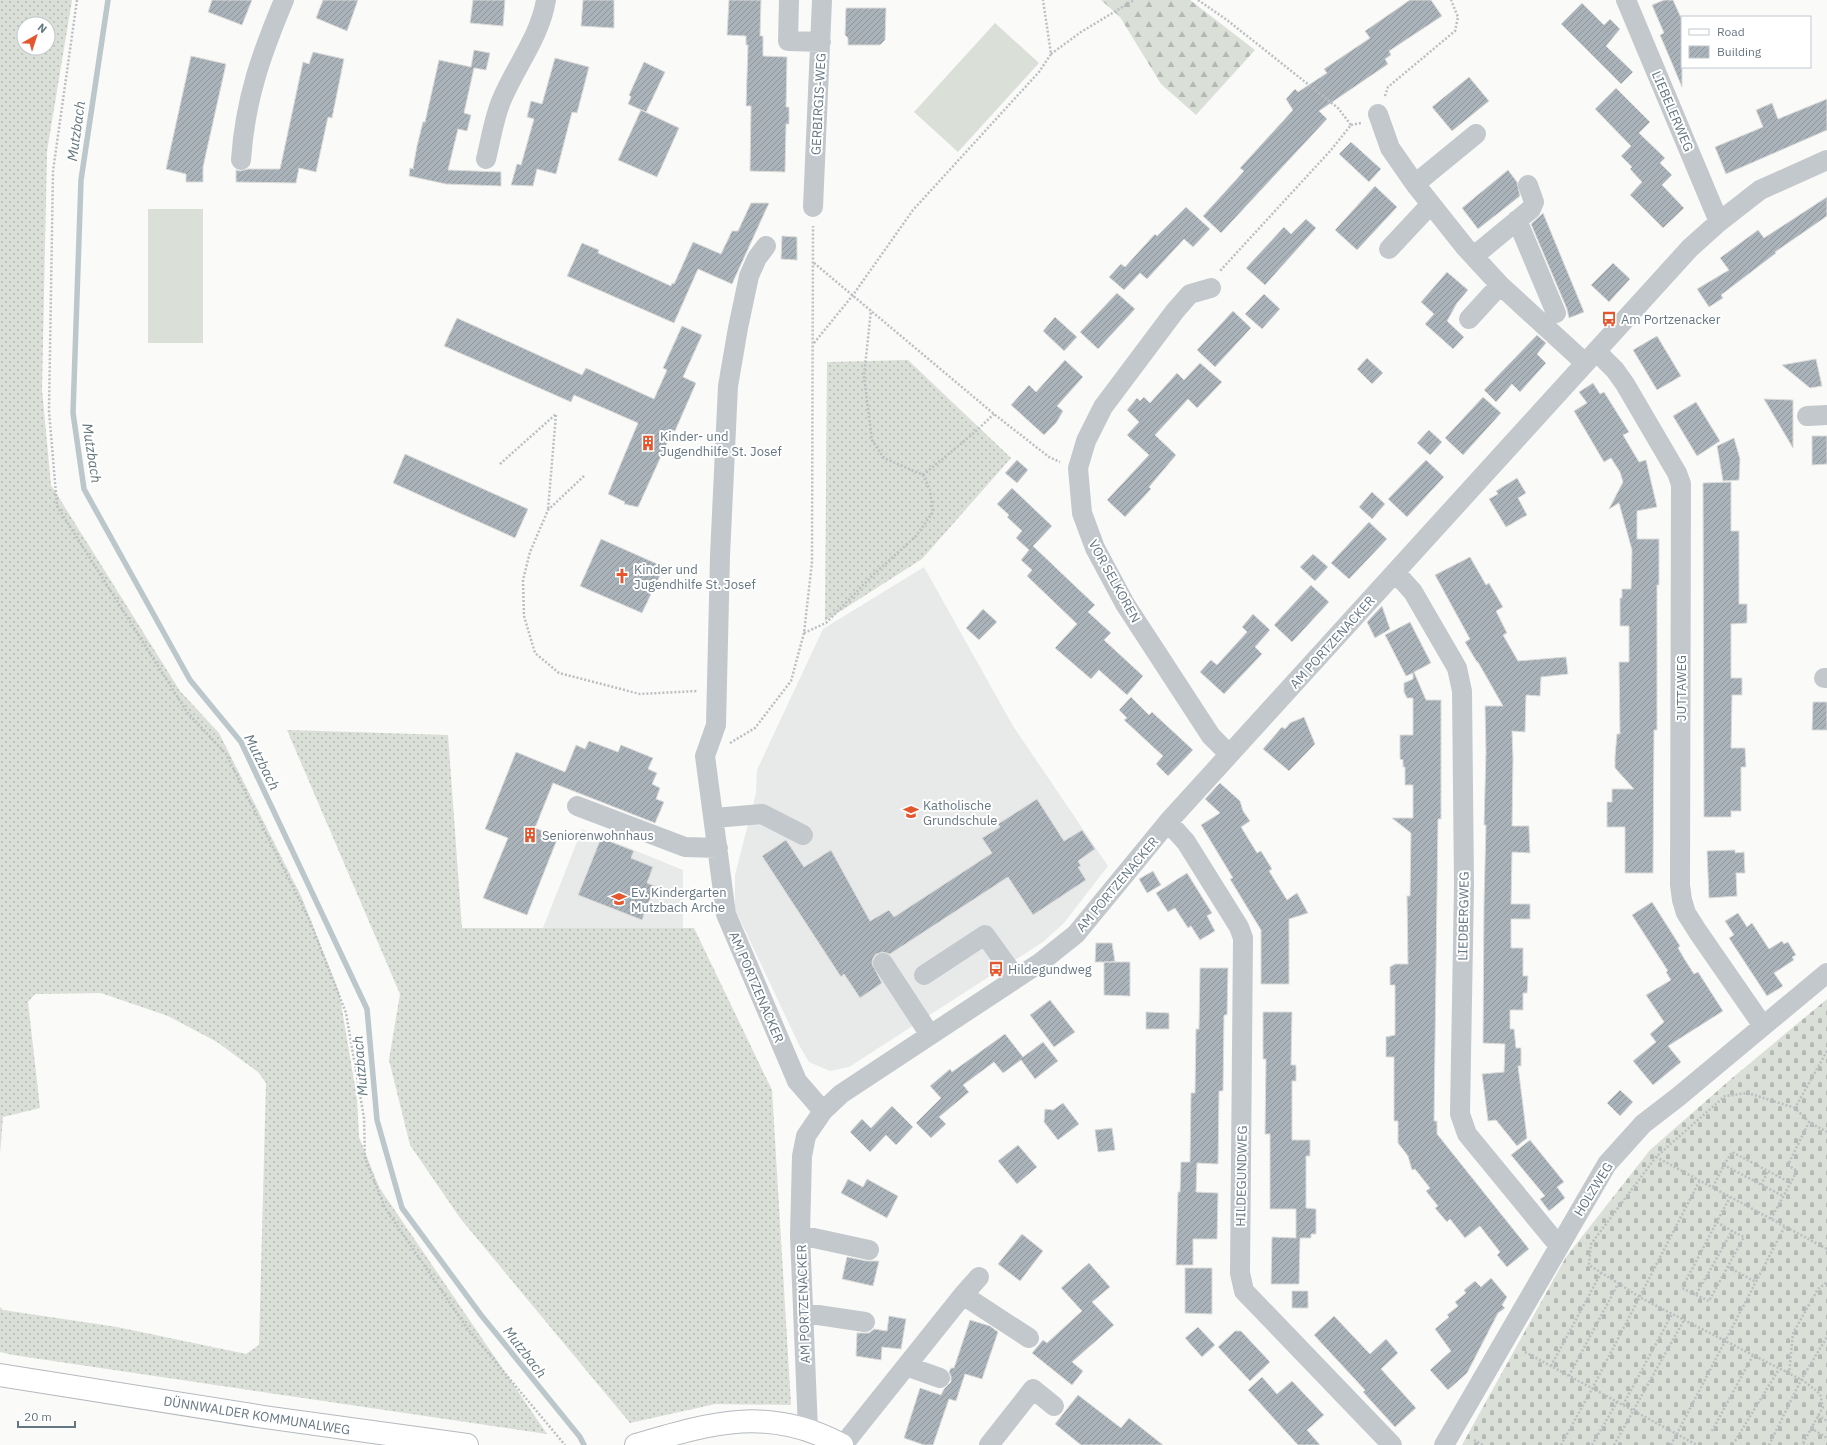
<svg xmlns="http://www.w3.org/2000/svg" width="1827" height="1445" font-family="'IBM Plex Sans',sans-serif">
<style>
.built{fill:#e8e9e9}
.grass{fill:url(#grass-dots);fill-rule:evenodd}
.forest{fill:url(#forest-firs)}
.cemetery{fill:url(#cemetery-stones)}
.garden{fill:#dadfd7}
.lines{fill:none;stroke-linecap:round;stroke-linejoin:round}
.stream{stroke:#bbc7cb;stroke-width:5.5}
.building{fill:url(#building-hatch);stroke:#dcdcda}
.major-casing{stroke:#b5babe;stroke-width:24}
.path{stroke:#bbbfc2;stroke-width:2.5;stroke-dasharray:2 2;stroke-linecap:butt}
.minor{stroke:#c3c8cc;stroke-width:20}
.major{stroke:#fff;stroke-width:22}
.labels{text-anchor:middle;stroke-width:4;stroke-linejoin:round;paint-order:stroke}
.street-label{font-size:13px;fill:#657683;stroke:#fff}
.poi-label{font-size:13px;fill:#657683;stroke:#fff;text-anchor:start}
.water-label{font-size:14px;font-style:italic;fill:#60757c;stroke:#fff}
</style>
<defs>
<pattern id="grass-dots" width="8" height="8" patternUnits="userSpaceOnUse"><rect width="8" height="8" fill="#dadfd7"/><path d="M2 2h.1M6 6h.1" fill="none" stroke="#b4b9b4" stroke-width="1.8" stroke-linecap="round"/></pattern>
<pattern id="forest-firs" width="22" height="20" patternUnits="userSpaceOnUse"><rect width="22" height="20" fill="#dadfd7"/><path d="M5 1l3.5 6h-7zM16 11l3.5 6h-7z" fill="#b4b9b4"/></pattern>
<pattern id="cemetery-stones" width="16" height="16" patternUnits="userSpaceOnUse"><rect width="16" height="16" fill="#dadfd7"/><path d="M2 7V4a2 2 0 0 1 4 0v3zM10 15v-3a2 2 0 0 1 4 0v3z" fill="#b4b9b4"/></pattern>
<pattern id="building-hatch" width="6" height="6" patternUnits="userSpaceOnUse"><rect width="6" height="6" fill="#aab3b9"/><path d="M-1 1l2-2M0 6l6-6M5 7l2-2" fill="none" stroke="#8e969c"/></pattern>
</defs>
<rect width="100%" height="100%" fill="#fafaf8"/>
<!-- built -->
<path class="built" d="M924 567 1013 726 1108 866 1064 923 1043 942 849 1067 830 1071 809 1062 800 1047 735 909V875L756 793 757 770 823 629Z
M582 829 683 870V928H543Z"/>
<!-- grass -->
<path class="grass" d="M0 0H72L47 151 42 390 51 485 180 691 219 733 302 898 339 992 357 1098 359 1137 379 1187 547 1434 13 1355 0 1352V1307L3 1310 117 1327 246 1354 259 1345 266 1083 258 1072 217 1042 168 1016 101 993 35 994 28 1002 40 1108 3 1117 0 1154ZM24 24H48V48H24Z
M908 360 1011 458 922 559 825 621 827 362Z
M287 730 448 735 462 928H694L772 1090 791 1405 715 1404 630 1423 460 1218 410 1145 389 1060 400 994Z"/>
<!-- forest -->
<path class="forest" d="M1101 0H1190L1255 50 1196 115 1161 84 1120 17Z"/>
<!-- cemetery -->
<path class="cemetery" d="M1827 999V1445H1462L1566 1257 1650 1150 1731 1079Z"/>
<!-- garden -->
<path class="garden" d="M995 23 1039 63 958 152 914 112Z
M148 209H203V343H148Z"/>
<g class="lines">
<!-- stream -->
<path class="stream" d="M108 0 81 180 73 413 84 489 190 680 241 742 367 1009 377 1120 402 1208 481 1315 580 1437 584 1445"/>
</g>
<!-- building -->
<path class="building" d="M212 0H252L242 25 208 12Z
M323 0H358L347 31 316 18Z
M473 0H505L503 26 470 23Z
M583 0H614V28L581 26Z
M729 0H761L760 36H763V56L787 57 786 107H789V124H786L785 172 750 171 751 106H746L748 45H746V36L727 35Z
M1410 0H1431L1442 16 1389 51 1391 55 1385 59 1388 64 1319 111 1327 119 1221 233 1203 216 1244 171 1240 168 1293 110 1286 99 1295 89 1298 92 1327 73 1324 69 1370 38 1365 31Z
M1664 0H1673L1682 20V87L1660 35 1664 33 1652 5Z
M1582 3 1604 25 1610 19 1620 29 1606 46 1633 72 1621 84 1561 24Z
M846 8H886L885 40 880 45H848V38L845 35Z
M474 50 490 53 486 70 474 68 464 113 471 115 467 131 458 129 448 170 501 172V186L446 184 409 176 410 168 414 169 413 168 417 146 423 122H425L439 60 471 67Z
M313 52 344 59 332 118 328 117 316 172 299 168 296 183 236 182V170L240 171 248 169H280L303 62 309 64Z
M191 56 226 64 203 167V182H186V174L166 169Z
M555 58 589 67 577 113 572 112 556 174 537 169 533 186 511 185 517 164 521 165 534 119 527 117 531 101 542 104Z
M644 62 665 72 646 112 628 104 631 97 629 95Z
M1469 77 1489 101 1452 131 1432 107Z
M1616 88 1650 122 1639 133 1665 158 1660 163 1672 175 1662 185 1684 208 1663 228 1630 195 1642 182 1630 169 1632 167 1621 156 1631 146 1595 109Z
M1827 99V130L1726 174 1715 147 1763 127 1756 110 1772 103 1778 119Z
M641 110 679 128 657 177 618 160Z
M1351 142 1381 169 1369 182 1339 154Z
M1508 170 1517 182 1520 196 1478 229 1462 208Z
M1375 186 1397 207 1357 250 1335 230Z
M1827 197V216L1775 252 1776 253 1721 295 1723 298 1709 307 1697 289 1729 270 1720 258 1758 230 1764 238Z
M751 203H769L732 284 698 269 674 323 567 276 582 243 599 250 598 253 671 286 672 283 674 284 693 242 721 254 732 231H738Z
M1186 207 1210 229 1193 247 1184 239 1147 279 1140 273 1124 290 1109 277 1121 264 1125 267 1155 234 1157 236Z
M1543 213 1584 312 1569 318 1567 309 1531 224Z
M1306 219 1316 228 1265 285 1246 268 1284 227 1291 234Z
M782 236 797 237V260L781 259Z
M1613 263 1630 279 1609 302 1591 285Z
M1447 272 1468 290 1457 303 1447 321 1464 337 1453 349 1425 324 1434 314 1421 302Z
M1117 293 1135 309 1098 349 1080 332Z
M1264 294 1280 309 1262 329 1245 314Z
M1233 311 1251 328 1215 367 1197 350Z
M1055 317 1077 337 1064 351 1043 331Z
M457 318 582 375 586 368 654 399 667 370 663 368 682 326 702 335 683 377 696 383 675 431 673 430 638 507 624 504 625 502 608 494 638 423 574 395 571 402 444 346Z
M1537 335 1546 343 1537 354 1546 363 1520 392 1512 384 1496 402 1484 390Z
M1657 336 1681 376 1657 390 1633 350Z
M1367 358 1383 373 1372 384 1357 369Z
M1816 359 1822 386 1810 388 1782 365Z
M1065 360 1083 377 1057 406 1063 411 1056 423 1044 435 1011 405 1029 385 1036 392Z
M1200 363 1222 382 1197 408 1188 399 1155 435 1176 455 1149 487 1151 489 1125 517 1107 500 1149 455 1127 435 1139 422 1127 410 1137 398 1140 401 1144 397 1150 403 1177 373 1184 380Z
M1593 383 1600 394 1604 392 1629 432 1623 435 1639 462 1646 460 1657 507 1637 511V539H1659V585H1657V730H1654L1653 873H1625V827H1607V802H1612V789H1634L1615 768V757L1617 734H1620L1619 662H1629V626H1620V598H1622V589H1631L1632 550 1619 503 1609 509 1623 482 1620 472 1611 458 1604 462 1574 411 1587 403 1579 392Z
M1483 397 1501 413 1463 455 1445 438Z
M1764 399 1793 400V448Z
M1696 402 1720 441 1697 456 1673 416Z
M1429 430 1442 442 1430 455 1417 443Z
M1812 436H1827V464L1812 465Z
M1734 438 1740 459 1739 480 1723 481 1717 446Z
M405 454 528 509 515 538 393 483Z
M1017 460 1028 470 1017 483 1005 473Z
M1426 460 1444 477 1407 517 1388 499Z
M1517 478 1526 493 1518 498 1527 515 1506 527 1489 499 1498 494 1496 491Z
M1731 482V531H1739V604H1747V623L1731 624V678H1742V695H1732L1731 748H1745L1746 767H1741V811H1731V817H1704L1703 483Z
M1012 488 1052 526 1033 546 1095 605 1088 612 1111 633 1104 640 1143 676 1127 695 1099 670 1091 679 1055 648 1077 624 1027 576 1032 570 1021 560 1029 550 1016 538 1022 531 1007 517 1009 515 997 504Z
M1372 492 1385 504 1372 519 1359 507Z
M1369 522 1387 539 1349 579 1331 563Z
M601 539 664 567 642 613 580 586Z
M1313 554 1328 567 1315 581 1300 567Z
M1470 557 1486 585 1489 583 1503 607 1496 611 1507 633 1503 635 1518 661 1566 657 1568 674 1541 677 1540 696 1526 695 1525 732 1512 731 1513 759 1512 826H1529V830L1530 853 1512 852 1511 904H1530V919H1511V948H1523V976H1528L1527 993H1523V1010H1510V1029H1514L1516 1048H1521V1066H1518L1527 1138 1517 1146 1496 1120 1488 1121 1482 1074 1504 1072 1505 1044 1483 1043 1484 902 1486 825H1484L1486 752 1485 706H1503L1478 662H1477L1465 642 1470 639 1435 575Z
M1311 585 1329 602 1292 642 1274 625Z
M1382 606 1390 629 1375 638 1367 622Z
M983 609 997 622 979 640 966 628Z
M1253 614 1270 630 1255 647 1262 654 1224 694 1200 672 1211 660 1217 665 1247 632 1242 627Z
M1410 622 1431 663 1414 672 1426 700H1441V819H1438L1434 1121H1437V1134L1529 1249 1507 1267 1497 1255 1500 1252 1480 1226 1465 1238 1450 1219 1447 1222 1435 1208 1438 1206 1426 1191 1430 1188 1415 1169 1412 1170 1408 1156 1398 1143V1121H1394V1057H1386V1037L1395 1035V985H1390V967L1395 964H1408L1407 896H1410L1411 833 1392 818H1413V785H1405V767H1403V760L1400 759V735H1413V698H1407L1404 692V683L1413 679V673L1406 676 1385 635Z
M1131 697 1149 715 1152 712 1193 750 1168 776 1156 764 1163 756 1124 720 1127 718 1119 710Z
M1813 702H1827V730H1812Z
M1304 717 1315 744 1289 771 1263 749 1282 727 1285 729 1290 723Z
M589 741 618 752 621 745 653 758 648 769 657 773 652 784 660 788 656 799 664 802 655 823 553 783 535 828 558 837 527 915 483 898 508 838 485 829 516 752 565 772 576 745 585 749Z
M1220 783 1240 801 1243 811 1250 821 1241 827 1257 853 1261 851 1272 869 1269 871 1287 900 1297 893 1308 913 1289 919V984H1261V930L1230 879 1233 878 1201 825 1220 813 1205 799Z
M1037 799 1064 841 1082 830 1095 849 1078 861 1081 866 1078 867 1086 880 1033 915 1008 877 890 954 883 952 876 954 873 958 872 964 882 983 860 998 844 974 841 977 762 856 786 840 804 867 831 850 870 921 889 910 894 917 992 853 982 838 1000 827 998 824Z
M601 838 634 851 631 858 653 867 647 883 655 886 642 920 578 895Z
M1735 850V853L1744 852 1745 873H1736L1737 896 1709 898 1707 851Z
M1153 871 1161 885 1147 893 1139 879Z
M1187 873 1212 913 1207 916 1215 931 1200 940 1191 926 1188 928 1175 908 1168 912 1156 893Z
M1652 902 1680 946 1678 948 1685 960 1694 974 1698 972 1723 1011 1668 1046 1681 1062 1653 1085 1633 1061 1656 1042 1650 1034 1664 1022 1646 995 1671 980 1666 972 1668 971 1632 915Z
M1738 913 1747 927 1752 923 1769 949 1782 941 1784 944 1788 942 1796 955 1792 957 1794 960 1774 973 1783 986 1767 996 1729 938 1734 935 1725 921Z
M1096 943H1112L1115 962H1095Z
M1104 962H1130V996L1104 995Z
M1200 968H1228L1227 1015H1224L1223 1091H1219L1218 1164 1197 1163 1196 1192 1218 1193 1217 1239H1193V1265H1176L1178 1192H1180L1181 1162H1190L1191 1093H1195L1196 1029H1199Z
M1050 1000 1075 1032 1054 1047 1030 1015Z
M1146 1012 1169 1013V1029H1146Z
M1263 1012H1292L1291 1065H1296V1081H1292V1140H1310V1156H1306V1208L1316 1209V1234H1311V1238H1300L1299 1284H1271L1272 1237 1296 1238V1209H1270V1134H1265L1266 1059H1263Z
M1005 1034 1023 1057 1043 1042 1058 1061 1035 1079 1021 1060 1003 1073 994 1062 963 1085 969 1092 939 1117 946 1124 931 1138 916 1123 941 1098 930 1086 950 1069 952 1072Z
M1620 1090 1633 1102 1620 1116 1607 1103Z
M1063 1103 1079 1124 1058 1140 1044 1122 1045 1109 1053 1110Z
M892 1106 913 1127 896 1145 886 1135 870 1152 850 1132 862 1119 871 1128Z
M1112 1128 1115 1150 1098 1152 1095 1130Z
M1530 1140 1564 1182 1557 1187 1565 1198 1549 1211 1540 1199 1545 1196 1511 1155Z
M1018 1145 1037 1167 1017 1184 998 1161Z
M848 1179 863 1187 867 1179 898 1196 887 1218 841 1193Z
M1022 1234 1043 1251 1020 1281 998 1264Z
M847 1257 867 1261H879L873 1286 842 1279Z
M1089 1263 1110 1287 1092 1302 1114 1325 1072 1362 1083 1371 1072 1385 1032 1353 1043 1340 1047 1343 1082 1311 1061 1288Z
M1185 1268H1212V1314L1185 1313Z
M1491 1278 1507 1297 1502 1305 1505 1308 1498 1313 1467 1373 1448 1390 1430 1370 1451 1351 1435 1329 1449 1317 1447 1315 1458 1306 1455 1302 1466 1293 1464 1290 1475 1281 1481 1287Z
M1292 1291H1308V1308H1292Z
M889 1316 906 1319 901 1349 882 1347 881 1360 856 1356 857 1333H869L874 1329 887 1331Z
M1334 1316 1370 1354 1386 1339 1398 1353 1381 1369 1416 1408 1395 1427 1363 1392 1365 1390 1314 1335Z
M970 1320 990 1326 998 1332 982 1379 965 1374 956 1401 949 1399 933 1445H924L904 1438 920 1388 941 1395 944 1389 951 1382V1376L949 1372 951 1368H954Z
M1198 1327 1215 1345 1202 1357 1185 1338Z
M1235 1331H1241L1270 1362 1250 1381 1218 1347Z
M1262 1377 1277 1394 1292 1381 1324 1415 1307 1430 1320 1445H1298L1248 1390Z
M1078 1395 1121 1428 1129 1418 1163 1445H1081L1055 1424Z"/>
<g class="lines">
<!-- major casing -->
<g class="major-casing">
<path id="major" d="M0 1375 264 1417 467 1445
M636 1445C711 1423 768 1405 842 1445"/>
</g>
<!-- path -->
<path class="path" d="M77 0 53 171 49 411 57 506 187 712 226 754 309 919 346 1013 364 1118 365 1158 385 1208 467 1328 565 1445
M1198 0 1227 20 1338 108 1351 125 1331 150 1219 272
M1051 54 1081 32 1134 0
M1385 96 1388 87 1455 31 1458 17 1451 0
M1351 125 1361 123
M814 263 994 414 1049 457 1060 462
M814 343 853 295 913 210 1039 72 1051 54 1043 0
M500 464 556 414 548 510
M923 475 974 433 994 414
M584 476 548 510 530 552 523 580 524 616 535 653 559 673 640 694 697 691
M804 633 826 623 874 574 916 536 933 512 930 490 923 475 884 458 872 440 864 376 871 310
M730 743 755 728 791 681 804 633 812 562 813 226
M1827 1051 1795 1108 1809 1122 1827 1132
M1795 1108 1748 1093 1725 1096 1656 1157 1591 1244 1589 1265 1643 1299 1804 1381 1820 1394 1823 1407 1802 1445
M1656 1157 1827 1249
M1724 1165 1732 1152 1768 1171
M1761 1185 1768 1171 1791 1183
M1713 1187 1724 1165 1783 1196
M1771 1219 1797 1171 1788 1165 1809 1122
M1717 1222 1732 1231 1696 1295 1682 1288 1730 1197
M1728 1267 1756 1282
M1696 1295 1709 1301 1744 1237 1732 1231
M1525 1352 1697 1445
M1551 1366 1601 1273
M1789 1374 1793 1333 1818 1289 1827 1282
M1569 1376 1618 1284
M1623 1405 1672 1314
M1818 1415 1827 1421
M1811 1428 1827 1438
M1712 1431 1753 1355
M1474 1440 1483 1445
M1735 1441 1779 1369
M1803 1443 1807 1445
M1561 1445 1592 1389 1700 1180
M1592 1445 1617 1402
M1614 1445 1684 1320
M1671 1445 1785 1226
M1769 1445 1801 1380 1827 1337"/>
<!-- minor -->
<path class="minor" d="M789 0 788 41 821 42
M1626 0 1719 222
M1378 114 1390 148 1415 184 1465 247 1500 285 1585 363
M486 159C491 139 494 117 502 99 516 66 540 36 546 0
M241 160C245 100 261 55 284 0
M1415 184 1476 134
M813 207 822 0
M1517 220 1556 313
M766 246 757 258 749 276 738 328 728 386 720 556 716 725 705 756 726 914 797 1081 823 1111
M1389 249 1431 204
M1474 256 1531 209 1534 202 1528 185
M1211 288 1190 294 1175 311 1103 407 1086 441 1078 468 1082 513 1095 548 1125 604 1211 736 1229 754
M1469 319 1500 285
M1596 351 1615 370 1625 384 1677 473 1681 484 1680 885 1682 900 1686 913 1698 932 1763 1026
M1807 416 1827 415
M1395 572 1413 592 1457 668 1462 691 1464 885 1460 1114 1467 1134 1559 1246
M1824 678H1827
M577 806 685 847 718 848
M714 818 762 814 803 835
M1168 822 1186 842 1239 927 1243 938 1240 1273 1244 1291 1392 1445
M883 963 930 1035
M924 975 985 935 1016 978
M800 1235 869 1250
M963 1295 1029 1338
M803 1314 818 1315 865 1322
M906 1366 940 1378
M808 1430 800 1235 802 1156 806 1136 823 1111 841 1094 1041 962 1076 934 1168 822 1690 248 1719 222 1760 190 1827 160
M843 1445 963 1295 979 1277
M989 1445 1033 1389 1054 1406
M1444 1445 1607 1164 1643 1124 1678 1097 1827 973"/>
<!-- major -->
<use href="#major" class="major"/>
</g>
<!-- icons -->
<defs>
<g id="bus-bare" transform="scale(1.2)"><path d="M-5-6H5V4H4V6H2V4H-2V6H-4V4H-5ZM-3.5-4V0h7V-4ZM-3.5 1.2v1.5H-2V1.2ZM2 1.2v1.5H3.5V1.2Z" fill="#e4572e" stroke="#fff" stroke-width="2.5" paint-order="stroke"/></g>
<g id="building-bare" transform="scale(1.2)"><path d="M-4-6H4V6H1V3H-1V6H-4ZM-2.5-4.3h1.7v1.8h-1.7ZM.8-4.3h1.7v1.8H.8ZM-2.5-1h1.7V.8h-1.7ZM.8-1h1.7V.8H.8Z" fill="#e4572e" stroke="#fff" stroke-width="2.5" paint-order="stroke"/></g>
<g id="church-bare" transform="scale(1.2)"><path d="M-1.2-6h2.4v3.5h3.3v2.4h-3.3V6h-2.4V-.1h-3.3v-2.4h3.3Z" fill="#e4572e" stroke="#fff" stroke-width="2.5" paint-order="stroke"/></g>
<g id="school-bare" transform="scale(1.2)"><path d="M0-5L7-2L0 1L-7-2ZM-4 1L0 2.5L4 1V4Q0 6-4 4Z" fill="#e4572e" stroke="#fff" stroke-width="2.5" paint-order="stroke"/></g>
</defs>
<g fill-rule="evenodd">
<use href="#bus-bare" x="1609" y="319"/>
<use href="#building-bare" x="648" y="443"/>
<use href="#church-bare" x="622" y="576"/>
<use href="#school-bare" x="911" y="812"/>
<use href="#building-bare" x="530" y="835"/>
<use href="#school-bare" x="619" y="899"/>
<use href="#bus-bare" x="996" y="969"/>
</g>
<g class="labels">
<!-- street labels -->
<g class="street-label">
<text transform="translate(818 104) rotate(-87)" y="5">GERBIRGIS-WEG</text>
<text transform="translate(1673 111) rotate(67)" y="5">LIEBELERWEG</text>
<text transform="translate(1115 581) rotate(61)" y="5">VOR SELKOREN</text>
<text transform="translate(1332 642) rotate(-48)" y="5">AM PORTZENACKER</text>
<text transform="translate(1681 688) rotate(-90)" y="5">JUTTAWEG</text>
<text transform="translate(1117 884) rotate(-50)" y="5">AM PORTZENACKER</text>
<text transform="translate(1463 916) rotate(-89)" y="5">LIEDBERGWEG</text>
<text transform="translate(757 987) rotate(67)" y="5">AM PORTZENACKER</text>
<text transform="translate(1241 1176) rotate(-89)" y="5">HILDEGUNDWEG</text>
<text transform="translate(1593 1189) rotate(-58)" y="5">HOLZWEG</text>
<text transform="translate(803 1304) rotate(-92)" y="5">AM PORTZENACKER</text>
<text transform="translate(257 1415) rotate(9)" y="5">DÜNNWALDER KOMMUNALWEG</text>
</g>
<!-- poi labels -->
<g class="poi-label">
<text x="1621" y="324">Am Portzenacker</text>
<text x="660" y="441">Kinder- und<tspan x="660" dy="15">Jugendhilfe St. Josef</tspan></text>
<text x="634" y="574">Kinder und<tspan x="634" dy="15">Jugendhilfe St. Josef</tspan></text>
<text x="923" y="810">Katholische<tspan x="923" dy="15">Grundschule</tspan></text>
<text x="542" y="840">Seniorenwohnhaus</text>
<text x="631" y="897">Ev. Kindergarten<tspan x="631" dy="15">Mutzbach Arche</tspan></text>
<text x="1008" y="974">Hildegundweg</text>
</g>
<!-- water labels -->
<g class="water-label">
<text transform="translate(76 131) rotate(-82)" y="5">Mutzbach</text>
<text transform="translate(92 453) rotate(81)" y="5">Mutzbach</text>
<text transform="translate(262 762) rotate(63)" y="5">Mutzbach</text>
<text transform="translate(360 1066) rotate(-95)" y="5">Mutzbach</text>
<text transform="translate(525 1352) rotate(52)" y="5">Mutzbach</text>
</g>
</g>
<!-- legend -->
<rect x="1681" y="16" width="130" height="52" fill="#ffffff" stroke="#c1c8cd"/>
<rect x="1689" y="29" width="20" height="6" fill="#ffffff" stroke="#c1c8cd"/>
<text x="1717" y="36" font-size="12" fill="#657683">Road</text>
<rect x="1689" y="46" width="20" height="12" fill="url(#building-hatch)" stroke="#c1c8cd"/>
<text x="1717" y="56" font-size="12" fill="#657683">Building</text>
<!-- north arrow -->
<g transform="translate(36 36) rotate(39)"><circle r="19" fill="#ffffff" stroke="#c1c8cd"/>
<path d="M0-3L7 15L0 10L-7 15Z" fill="#e4572e"/>
<text y="-6" font-size="11" font-weight="bold" text-anchor="middle" fill="#657683">N</text>
</g>
<!-- scale -->
<path d="M18 1421v6h57v-6" fill="none" stroke="#657683" stroke-width="2"/>
<text x="24" y="1421" font-size="12" fill="#657683" stroke="#ffffff" stroke-width="3" paint-order="stroke">20 m</text>
</svg>
